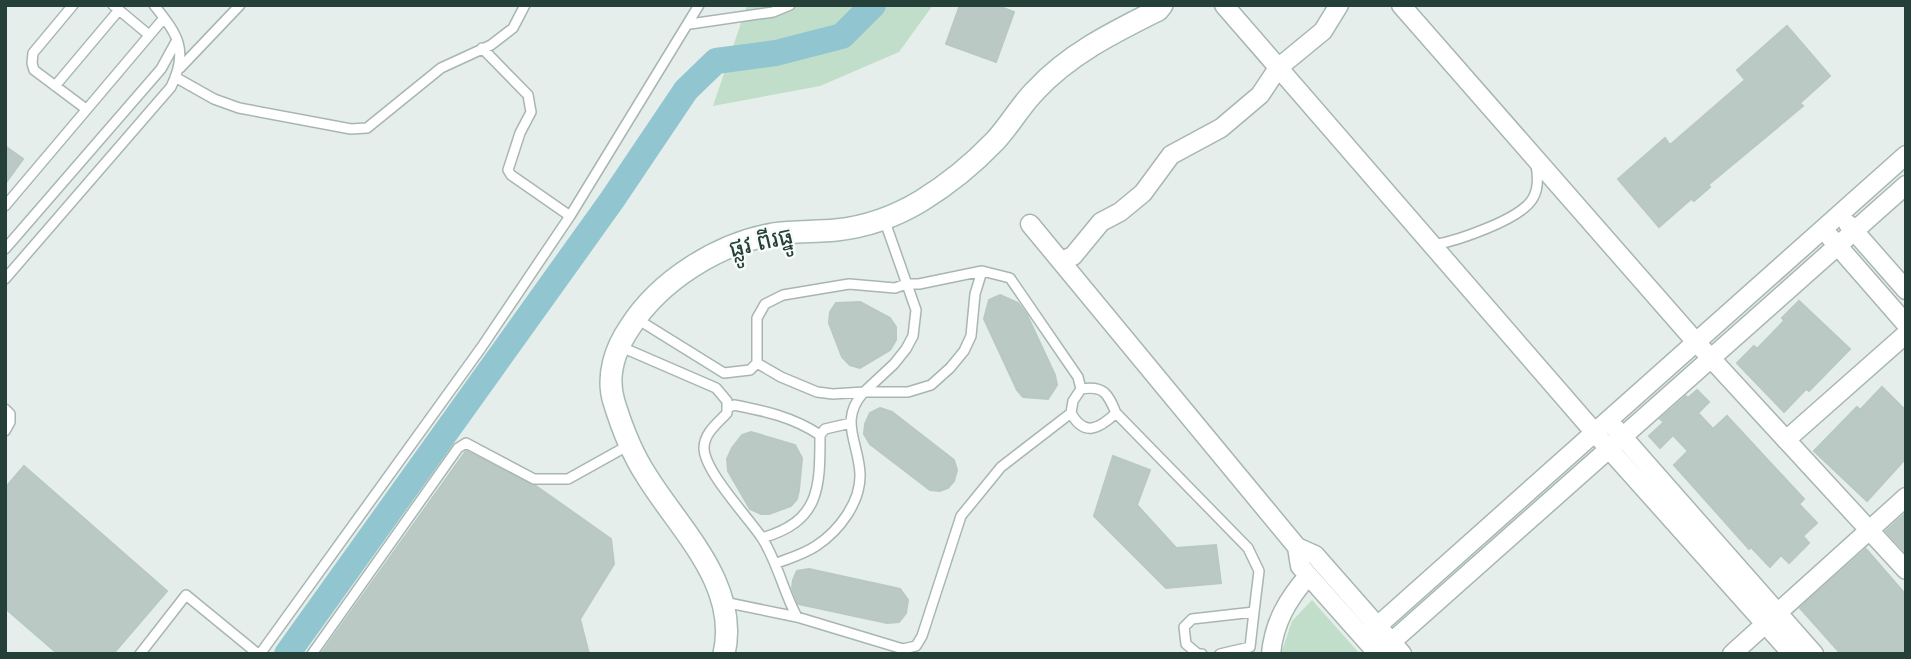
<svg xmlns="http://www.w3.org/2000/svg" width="1911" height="659" font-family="'Source Sans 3','Noto Sans Khmer',sans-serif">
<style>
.green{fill:#c0dec9}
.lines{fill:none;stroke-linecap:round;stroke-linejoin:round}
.river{stroke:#91c6d1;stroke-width:26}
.building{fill:#bbc9c4;stroke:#b8c8c2;stroke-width:2}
.lane-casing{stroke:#a8b6b2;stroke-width:12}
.street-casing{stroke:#a8b6b2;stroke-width:21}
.secondary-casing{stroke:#a5bab3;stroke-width:24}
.lane{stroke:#fff;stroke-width:9}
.street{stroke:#fff;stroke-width:18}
.secondary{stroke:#fff;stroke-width:21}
.labels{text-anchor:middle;stroke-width:5;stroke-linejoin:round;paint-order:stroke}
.street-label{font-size:24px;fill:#254039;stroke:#f7fbf9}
</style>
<rect width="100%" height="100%" fill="#e6eeeb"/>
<!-- green -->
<path class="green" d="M747 5H933L899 52 820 86 713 106Z
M1312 600 1360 654H1281L1292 621Z"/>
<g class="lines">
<!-- river -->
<path class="river" d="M287 654 612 200 686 90 716 61 776 53 842 36 873 5"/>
</g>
<!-- building -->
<path class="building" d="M960 5H996L1014 12 996 62 946 44Z
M1787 26 1830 76 1800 103 1803 106 1708 185 1710 187 1694 201 1691 199 1659 227 1618 179 1665 138 1670 145 1745 80 1737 70Z
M5 146 23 159 5 184Z
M1000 295 1018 303 1027 315 1055 375 1057 385 1048 399 1023 397 1017 390 984 319 989 300Z
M1799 301 1850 349 1809 391 1806 389 1784 412 1737 363 1754 346 1757 349 1784 321 1782 318Z
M860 302 890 318 896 327V340L890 350 860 368 850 365 842 357 829 323 830 312 836 303Z
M1882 387 1906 411V458L1867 501 1814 451 1857 407 1860 410Z
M1697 390 1709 402 1698 413 1713 429 1727 416 1804 499 1799 504 1817 523 1803 536 1809 543 1789 563 1781 555 1770 567 1751 547 1749 549 1674 465 1688 451 1673 435 1660 448 1649 436 1664 422 1660 419 1686 396 1688 398Z
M880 408 892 412 954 460 957 470 954 481 948 488 940 491 930 490 870 444 864 434 865 424 870 413Z
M751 432 795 445 802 458 799 490 797 499 791 506 769 514H761L750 509 728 471 727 459 732 448 742 435Z
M466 451 536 486 611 539 614 564 580 619 589 654H321Z
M1113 456 1150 470 1137 505 1176 548 1216 545 1221 583 1166 588 1094 516Z
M24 466 167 591 113 654H58L5 608V488Z
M1906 513V553L1886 531Z
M1866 549 1906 595V654H1841L1800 608Z
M809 569 900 589 908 600 906 613 899 622 887 623 798 604 792 588 793 580 797 571Z"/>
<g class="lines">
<!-- lane casing -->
<g class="lane-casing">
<path id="lane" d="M73 5 33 53 32 63 34 70 86 109
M113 5 149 35
M690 24 773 12 790 5
M482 48 528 95 531 112 520 133 508 170 511 175 570 216
M180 68 240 5
M175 77 214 99 239 108 351 129 367 128 441 68 491 45 513 28 525 5
M55 86 119 10
M5 206 164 18
M1433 245C1457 241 1522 219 1533 198 1539 188 1538 176 1536 165
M5 249 161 69 177 40
M5 279 171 87C189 50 178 35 154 5
M637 319 724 373 750 370 757 363V318L765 304 783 295 849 284 895 288 906 284H919L982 271 1010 278 1078 377 1081 389 1073 401 1071 413 1001 467 961 516 922 636 916 646 903 649 797 617 724 602
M619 346 716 388 727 401V413C718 423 704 433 704 448 704 471 748 517 762 538 778 563 783 591 797 617
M757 363 781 377 817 392 833 394 864 392 894 364 906 349 913 336 916 310 884 219
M728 408 734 405C765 411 793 417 820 435
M5 409 10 414V422L5 431
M1071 413C1084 437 1099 429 1116 413 1108 394 1104 385 1081 389
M1116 413 1248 548 1259 571 1254 612 1192 619 1184 627 1186 644 1198 654H1202
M762 538C820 521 820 489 820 435L825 429 851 423
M777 563C790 558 804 554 816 546 839 531 861 502 860 474 859 443 838 420 864 392H908L931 385 950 368 964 351 971 336 975 294 982 271
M140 654 186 595 258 654
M260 654 481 348 570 216 699 5
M312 654 458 448 466 443 534 479H568L629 445
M1220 654 1250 647 1254 612"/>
</g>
<!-- street casing -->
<g class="street-casing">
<path id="street" d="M1224 5 1609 449 1792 654
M1401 5 1696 342 1906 570
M1030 224 1297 547 1315 555 1402 654
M1848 224 1906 290
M1830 237 1906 324
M1061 261 1073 256 1101 222 1120 212 1143 193 1171 155 1221 128 1260 95 1278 68 1323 31 1339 5
M1615 428 1814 654
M1786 440 1906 334
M1297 547 1300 566 1371 646
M1364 638 1906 155
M1271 654C1274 622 1288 599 1308 576
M1378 654 1906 185
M1732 654 1906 497"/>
</g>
<!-- secondary casing -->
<g class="secondary-casing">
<path id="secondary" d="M724 654C740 584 679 529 646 475 631 452 622 428 614 402 606 376 615 349 630 327 660 280 718 244 773 234 793 231 815 232 836 230 865 227 896 216 921 201 947 185 974 163 995 141 1010 125 1020 106 1035 91 1069 54 1114 32 1158 10L1162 5"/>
</g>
<!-- lane -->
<use href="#lane" class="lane"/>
<!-- street -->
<use href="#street" class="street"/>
<!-- secondary -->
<use href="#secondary" class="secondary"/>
</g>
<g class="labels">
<!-- street labels -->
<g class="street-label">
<text transform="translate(761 242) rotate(-13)" y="8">ផ្លូវ ពីរធ្នូ</text>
</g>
</g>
<!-- border -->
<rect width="1911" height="659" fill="none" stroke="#254039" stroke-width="14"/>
</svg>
